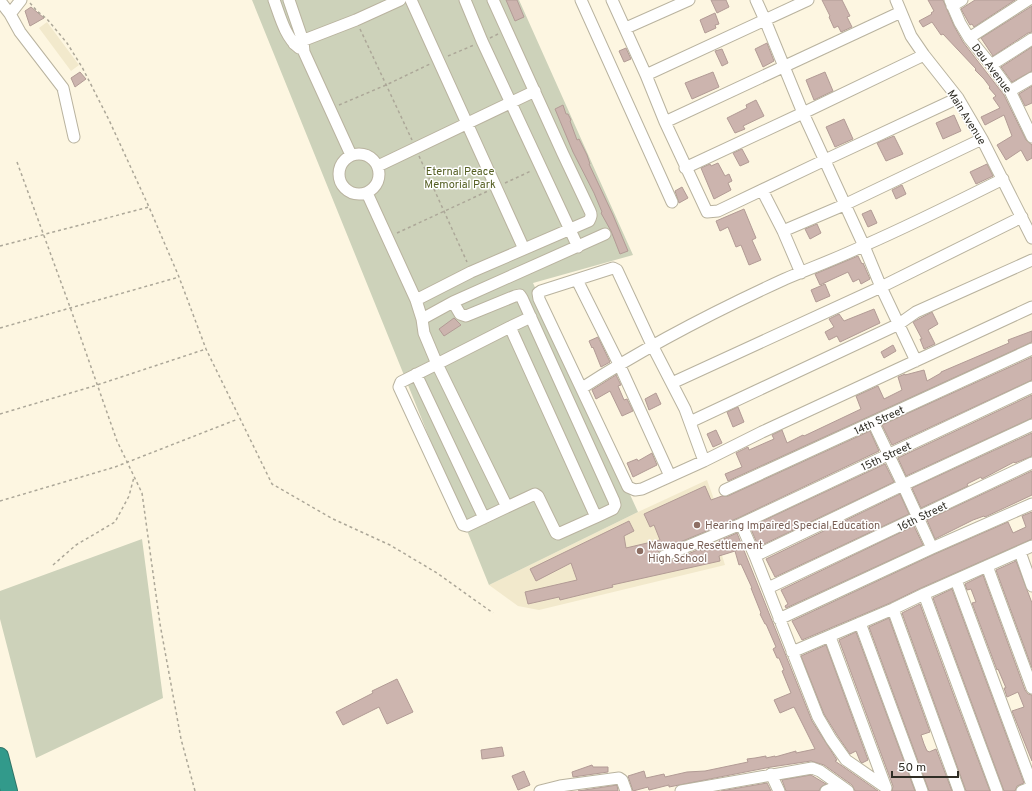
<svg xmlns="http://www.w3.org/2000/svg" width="1032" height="791" font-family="Overpass,sans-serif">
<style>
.built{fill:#f2e9cc}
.green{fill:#cdd2ba}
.building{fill:#ccb4ae;stroke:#b29b95}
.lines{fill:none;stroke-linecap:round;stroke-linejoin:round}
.minor-casing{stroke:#b9b39f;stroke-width:13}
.highway-casing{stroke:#317467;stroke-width:18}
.path{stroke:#aca798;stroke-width:1.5;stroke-dasharray:3 3;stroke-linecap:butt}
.minor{stroke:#fff;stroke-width:11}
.highway{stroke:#329a8b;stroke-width:16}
.education-dot{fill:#8d6e63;stroke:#fff;stroke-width:1.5}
.labels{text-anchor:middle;stroke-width:3;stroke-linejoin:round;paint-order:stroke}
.street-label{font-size:11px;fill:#2f2d25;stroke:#fff}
.park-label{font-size:11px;fill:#545e22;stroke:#fff}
.education-label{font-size:11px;fill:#785e54;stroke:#fff;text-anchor:start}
</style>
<rect width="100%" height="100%" fill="#fdf6e1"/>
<!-- built -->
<path class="built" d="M47 22 79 65 71 71 39 28Z
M707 480 724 527 715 533 725 565 539 610 518 606 489 585 638 512Z"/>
<!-- green -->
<path class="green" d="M252 0H519L633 255 533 283 638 512 489 585Z
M142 539 163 698 36 758 0 619V591Z"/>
<!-- building -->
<path class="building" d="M506 0H517L524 17 515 21Z
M711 0H726L729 7 717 13Z
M822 0H842L850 16 847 17 852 27 841 32 838 26 834 28 829 17 830 16Z
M928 0H943L954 26 963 42 1004 95 1026 140 1032 145V158L1027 161 1021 150 1006 160 997 145 1012 136 1004 115 985 125 981 117 1000 108 993 98 996 96 989 88 990 87 984 79 975 70 976 69 943 34 941 35 932 22 923 27 919 21 932 14 931 13 934 11Z
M975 0H1015L974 27 972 24 970 25 961 9Z
M1032 6V32L1028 33 993 56 981 38Z
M31 7 44 18 30 26 25 11Z
M715 13 719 24 715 25 716 28 705 33 700 20Z
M767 43 774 61 763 67 755 49Z
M1032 47V71L1012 82 1001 67Z
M626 48 631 59 624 62 619 51Z
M722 49 728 63 722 66 715 51Z
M80 72 86 79 75 87 71 78Z
M713 72 719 87 692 99 685 83Z
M825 72 833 91 814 100 806 80Z
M1032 86V103L1025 106 1019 94Z
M756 100 764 116 743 126 745 129 735 133 727 118 747 108 746 105Z
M563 105 566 114H568L571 120 570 121 577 140 579 139 587 155 590 164H589L613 215 628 251 620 254 611 231 601 213 602 212 594 193 573 152 555 109Z
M954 115 961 131 943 139 936 123Z
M844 119 853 139 835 147 826 127Z
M894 136 903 154 886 161 877 143Z
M742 149 749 162 740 166 733 153Z
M718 163 725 176 729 174 732 181 728 183 731 190 714 199 701 168 710 164 711 166Z
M987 164 993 176 976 184 970 172Z
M902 185 906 194 896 199 892 190Z
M682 187 688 198 679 203 675 191Z
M744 209 756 238 752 240 761 260 749 265 741 245 736 247 728 227 720 231 716 221Z
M871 210 877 223 868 227 862 214Z
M817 224 821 233 810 239 805 229Z
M858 256 862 264 863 263 870 279 861 284 859 279 853 282 848 272 820 285 815 274Z
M825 284 830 296 816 302 811 290Z
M874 309 880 323 840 342 837 336 829 340 825 332 834 327 829 319 839 314 844 321Z
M932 312 938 324 928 330 935 344 924 349 920 339H922L913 322Z
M454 318 461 325 444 336 439 329Z
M1032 331V342L728 481 725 474 742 467 736 453 748 447 749 450 774 439 772 435 782 430 787 443 803 435 804 436 861 409 856 396 878 386 884 399 902 390 898 377 905 374V375L924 370 927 381 941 373V372L1009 343 1008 340Z
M598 337 610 362 601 367 593 347 592 348 589 341Z
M893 345 896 351 884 358 881 352Z
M1032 357V380L892 445 882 425Z
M616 375 621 385 618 386 624 400 627 399 633 411 622 416 610 391 596 399 592 390Z
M656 393 661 404 649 410 645 399Z
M1032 395V418L906 476 898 458Z
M738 407 744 422 733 427 727 412Z
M716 430 722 443 713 447 707 434Z
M870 431 879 451 738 518 661 550 658 552 657 555 660 562 666 563 700 549 701 551 719 547V541L737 533 812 721 837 760 835 761 878 791H855L852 785 824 765 811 761 771 767 669 787V785L649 790 648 787 633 791 628 776 644 771 646 778 664 774 665 777 687 772 705 771 748 762 747 759 755 758 766 756V758L775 756V757L796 751V753L815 749 794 707 780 713 774 700 791 693 782 671 784 670 779 658H777L773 649 776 647 766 624H765L760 614 761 613 751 588H752L741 564 739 565 735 551 719 556 720 561 612 585 613 587 560 600 559 597 528 604 525 592 577 580 571 563 536 581 530 569 629 521 634 531 624 536 626 548 660 540 654 525 650 527 644 514 705 486 711 500 722 496H728Z
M1032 433V456L1015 463 1014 462 982 479 981 477 967 484 968 486 921 508 912 488Z
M652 453 657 465 633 477 627 463 637 459 638 461Z
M885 464 894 482 760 546 758 542 757 543 750 527Z
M1032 471V495L985 517 984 516 973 520 935 539 927 520Z
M900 494 909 514 775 577 766 559Z
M1032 512V539L921 588 890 603 802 640 792 621 935 554 1008 522 1013 533 1026 527 1022 516Z
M914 526 923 545 786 608 785 606 788 604 781 590Z
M1016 561 1032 603V668L996 570Z
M983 575 1025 690 1028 694 1032 695V761L1012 711 1024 707 1018 692 1007 697 1004 688H1006L998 669 997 670 972 603 976 602 971 589 967 590 965 584Z
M952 589 1024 783 1017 786 1015 791H1004L933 598Z
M920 604 954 696 990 791H966L902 613Z
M889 618 930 732 921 735 924 744 927 751H928L929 752 936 749 952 791H929L869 627Z
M856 632 915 791H892L893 786 839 640Z
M826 645 868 760 862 763 860 761 856 751 850 754 837 735 824 714 801 656Z
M397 679 413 712 387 724 379 707 343 725 336 712 373 693 372 691Z
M502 747 504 756 482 759 481 750Z
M592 765 593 767H608V772L573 777 572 772Z
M524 771 530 785 518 790 512 776Z
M811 775 826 784 821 787 819 791H786L782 780Z
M767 783 771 791H721Z
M617 785 618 791H578Z"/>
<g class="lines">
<!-- minor casing -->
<g class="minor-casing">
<path id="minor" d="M21 0 10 14 20 32 63 88 74 137
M274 0C280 16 285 37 299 48
M289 0 303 41 304 52 351 155
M411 0 524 249
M465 0 482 41 578 247
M581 0 672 202
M612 0 646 75 665 122 707 212 718 211 825 160 958 98
M756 0 765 20 803 113 864 246 881 287 916 361
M896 0 911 36 924 55 958 98 982 139 1032 238
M950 0 960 23 969 38 991 65 1010 91 1032 137
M0 1 10 14
M952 6 962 0
M626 28 689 0
M969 38 1028 0
M294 44 356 20 400 0
M991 65 1032 39
M646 75 808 0
M1010 91 1032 78
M665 122 901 12
M339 174a20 20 0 1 1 40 0a20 20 0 1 1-40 0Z
M378 166 535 91
M685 168 803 113 924 55
M762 190 783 231 801 273
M367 193 416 300 422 319 453 302 605 234
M783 231 844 205 982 139
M577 280 619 364 670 476
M416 300 471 272 589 221C591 217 592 215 590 211L563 154 493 0
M453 302 460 314 466 316 515 296 520 295 522 298 614 501 615 505 613 509 596 517 510 327 531 317
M422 319 424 333 437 364 510 327
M416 374 484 518
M672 383 881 287 1022 217
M582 388C647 346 715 311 785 279 811 268 838 258 863 246 911 225 957 202 1003 179
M690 422 899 324 916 312 1032 260
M873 422 903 485 932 548
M704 461 685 409 652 345 617 270 613 268 541 291 538 293 539 299 628 487 635 490 642 489 704 461 762 432 1032 307
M725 490 1032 349
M507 507 467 526 463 525 399 387 401 382 437 364 507 507 535 494 538 496 556 533 558 534 596 517
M741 524 755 556 818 717 831 739 846 760 885 787
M1020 552 1032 586
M664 556 741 524 1032 387
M755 556 903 485 1032 425
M987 566 1032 688
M956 580 1032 785
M768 588 1032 463
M924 594 997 791
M893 609 959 791
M779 619 932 548 1032 504
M860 623 922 791
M830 637 886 788
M792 652 893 609 924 594 1032 546
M771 774 779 791
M540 791 560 786 619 778 622 780 626 791
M681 791 812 768 820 771 848 791
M826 791 840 785
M1022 791 1032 787"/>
</g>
<!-- highway casing -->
<g class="highway-casing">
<path id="highway" d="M0 756 9 791"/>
</g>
<!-- path -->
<path class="path" d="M30 3 37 11 47 19 67 43 82 67 109 120 149 207 179 277 206 349 272 484 333 519 390 545 437 573 493 613
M360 29 412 140
M490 38 498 34
M448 56 474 45
M339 105 386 85 430 64
M419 156 467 262
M17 162 70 307 117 441 142 493 160 624 181 739 195 791
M505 183 531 171
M397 233 488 191
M0 246 149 207
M0 328 179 277
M0 414 94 386 206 349
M0 501 115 467 238 419
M53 565 76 545 115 522 129 496 134 477"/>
<!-- minor -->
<use href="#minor" class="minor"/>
<!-- highway -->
<use href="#highway" class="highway"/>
</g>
<!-- markers -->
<g class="education-dot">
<circle cx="697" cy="525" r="4"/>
<circle cx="640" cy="551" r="4"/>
</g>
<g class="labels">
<!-- street labels -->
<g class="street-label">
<text transform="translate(992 68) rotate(53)" y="4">Dau Avenue</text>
<text transform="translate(967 117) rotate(58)" y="4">Main Avenue</text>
<text transform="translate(879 420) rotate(-25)" y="4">14th Street</text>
<text transform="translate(886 456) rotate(-25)" y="4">15th Street</text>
<text transform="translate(922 516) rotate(-26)" y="4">16th Street</text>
</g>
<!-- park labels -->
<g class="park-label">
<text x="460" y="175">Eternal Peace<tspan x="460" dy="13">Memorial Park</tspan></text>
</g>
<!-- education labels -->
<g class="education-label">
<text x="705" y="529">Hearing Impaired Special Education</text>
<text x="648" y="549">Mawaque Resettlement<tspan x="648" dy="13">High School</tspan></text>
</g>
</g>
<!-- scale -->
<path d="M892 771v6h66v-6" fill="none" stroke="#2f2d25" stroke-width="2"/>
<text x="898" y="771" font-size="12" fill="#2f2d25" stroke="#ffffff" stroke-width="3" paint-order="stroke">50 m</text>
</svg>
